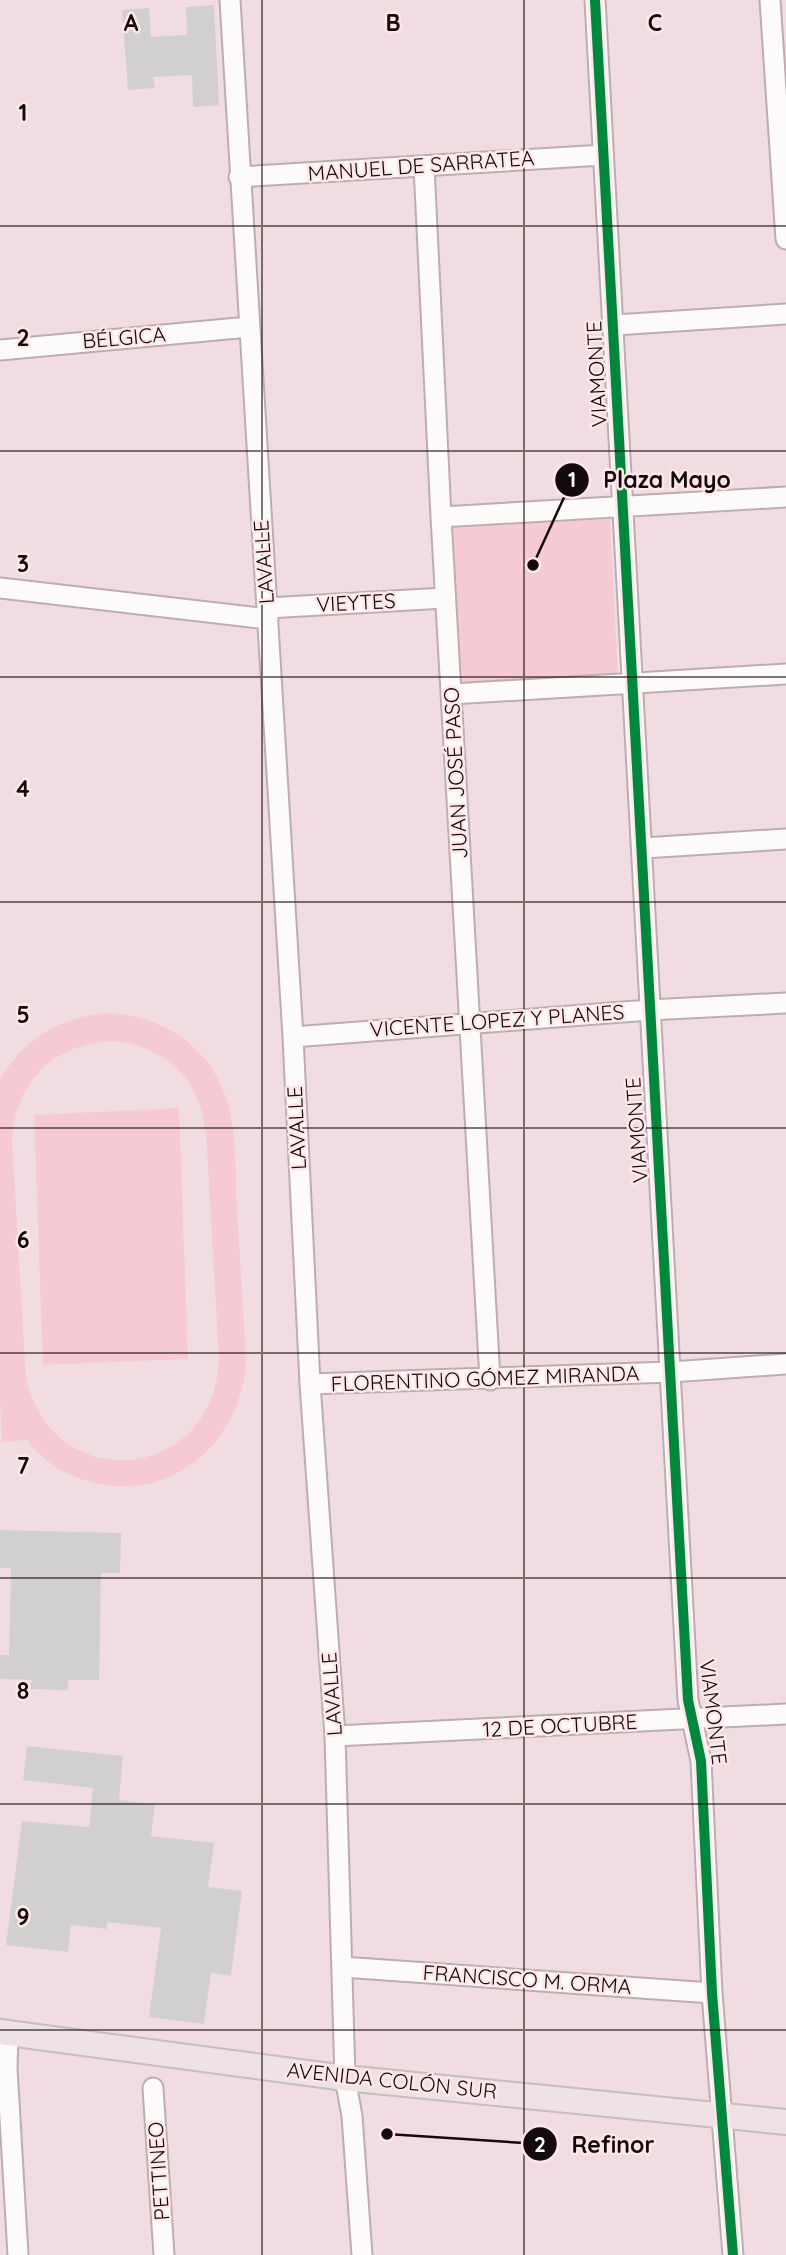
<svg xmlns="http://www.w3.org/2000/svg" width="786" height="2255" font-family="Quicksand,sans-serif">
<style>
.green{fill:#f6cad3;fill-rule:evenodd}
.building{fill:#d2d0cf}
.lines{fill:none;stroke-linecap:round;stroke-linejoin:round}
.minor-casing{stroke:#bdadb0;stroke-width:23}
.major-casing{stroke:#c7bdbf;stroke-width:28}
.minor{stroke:#fdfafa;stroke-width:19}
.major{stroke:#eee2e5;stroke-width:24}
.cycleway-casing{stroke:#fde7eb;stroke-width:15}
.cycleway{stroke:#00873e;stroke-width:10}
.grid{fill:none;stroke:#14090b;stroke-width:2;stroke-opacity:0.55}
.labels{text-anchor:middle;stroke-width:5;stroke-linejoin:round;paint-order:stroke}
.street-label{font-size:21px;fill:#14090b;stroke:#fde7eb}
.grid-label{font-size:23px;text-anchor:middle;font-weight:bold;fill:#14090b;stroke:#fde7eb;stroke-width:5;stroke-linejoin:round;paint-order:stroke}
.leader{fill:none;stroke:#14090b;stroke-width:2.5}
.callout-dot{fill:#14090b;stroke:#fde7eb;stroke-width:2.5}
.mark-label{font-size:21px;text-anchor:middle;font-weight:bold;fill:#fff}
.callout-label{font-size:23px;text-anchor:middle;font-weight:bold;fill:#14090b;stroke:#fde7eb;stroke-width:5;stroke-linejoin:round;paint-order:stroke}
</style>
<rect width="100%" height="100%" fill="#f1dde1"/>
<!-- green -->
<path class="green" d="M610 519 618 677 461 686 452 528Z
M108 1013C167 1016 217 1051 230 1112 237 1143 235 1176 237 1208 240 1258 243 1307 246 1357 244 1443 169 1507 84 1480 62 1473 40 1459 27 1440L2 1442 0 1402V1079C25 1038 60 1017 108 1013ZM107 1041C165 1044 199 1077 206 1133L219 1358C216 1480 56 1500 26 1379L12 1138C17 1081 51 1047 107 1041Z
M179 1108 188 1359 43 1365 34 1115Z"/>
<!-- building -->
<path class="building" d="M214 5 219 105 193 107 192 75 153 77 155 88 128 90 122 10 149 8 151 37 187 35 186 7Z
M0 1530 121 1533 120 1573H101L99 1680H68V1690L29 1689 32 1680 0 1679V1655H9L11 1568H0Z
M27 1746 123 1756 119 1800 155 1804 151 1836 214 1843 208 1887 242 1891 231 1976 211 1973 204 2024 149 2017 161 1928 107 1922V1929L71 1925 68 1952 6 1945 22 1821 89 1827 93 1788 23 1780Z"/>
<g class="lines">
<!-- minor casing -->
<g class="minor-casing">
<path id="minor" d="M230 0 293 1037 310 1384 335 1736 345 2078 352 2116 362 2255
M595 0 688 1700 701 1761 712 1993 733 2255
M770 0 786 239
M424 166 441 517 490 1380
M239 177 603 155
M614 325 786 314
M0 350 249 327
M441 517 786 497
M0 588 268 619
M267 608 445 598
M452 694 786 674
M643 848 786 839
M293 1037 649 1010 786 1003
M310 1384 671 1372 786 1364
M335 1736 786 1714
M342 1967 712 1993
M8 2033 7 2068 18 2255
M153 2088 164 2255"/>
</g>
<!-- major casing -->
<g class="major-casing">
<path id="major" d="M0 2032 345 2078 786 2122"/>
</g>
<!-- minor -->
<use href="#minor" class="minor"/>
<!-- major -->
<use href="#major" class="major"/>
<!-- cycleway casing -->
<g class="cycleway-casing">
<path id="cycleway" d="M595 0 688 1700 701 1761 712 1993 733 2255"/>
</g>
<!-- cycleway -->
<use href="#cycleway" class="cycleway"/>
</g>
<!-- grid -->
<path class="grid" d="M262 0V2255M524 0V2255M0 226H786M0 451H786M0 677H786M0 902H786M0 1128H786M0 1353H786M0 1578H786M0 1804H786M0 2030H786"/>
<g class="labels">
<!-- street labels -->
<g class="street-label">
<text transform="translate(421 166) rotate(-4)" y="7">MANUEL DE SARRATEA</text>
<text transform="translate(124 338) rotate(-5)" y="7">BÉLGICA</text>
<text transform="translate(597 374) rotate(-93)" y="7">VIAMONTE</text>
<text transform="translate(264 562) rotate(-94)" y="7">LAVALLE</text>
<text transform="translate(356 603) rotate(-3)" y="7">VIEYTES</text>
<text transform="translate(456 773) rotate(-93)" y="7">JUAN JOSÉ PASO</text>
<text transform="translate(497 1021) rotate(-4)" y="7">VICENTE LOPEZ Y PLANES</text>
<text transform="translate(297 1128) rotate(-93)" y="7">LAVALLE</text>
<text transform="translate(637 1130) rotate(-94)" y="7">VIAMONTE</text>
<text transform="translate(485 1379) rotate(-2)" y="7">FLORENTINO GÓMEZ MIRANDA</text>
<text transform="translate(332 1694) rotate(-94)" y="7">LAVALLE</text>
<text transform="translate(713 1712) rotate(83)" y="7">VIAMONTE</text>
<text transform="translate(560 1726) rotate(-3)" y="7">12 DE OCTUBRE</text>
<text transform="translate(527 1980) rotate(4)" y="7">FRANCISCO M. ORMA</text>
<text transform="translate(392 2081) rotate(6)" y="7">AVENIDA COLÓN SUR</text>
<text transform="translate(159 2171) rotate(-94)" y="7">PETTINEO</text>
</g>
</g>
<g class="grid-label">
<text x="131" y="31">A</text>
<text x="393" y="31">B</text>
<text x="655" y="31">C</text>
<text x="23" y="121">1</text>
<text x="23" y="346">2</text>
<text x="23" y="572">3</text>
<text x="23" y="797">4</text>
<text x="23" y="1023">5</text>
<text x="23" y="1248">6</text>
<text x="23" y="1474">7</text>
<text x="23" y="1699">8</text>
<text x="23" y="1925">9</text>
</g>
<!-- callouts -->
<path class="leader" d="M533 565L572 480M387 2134L540 2144"/>
<g class="callout-dot">
<circle cx="533" cy="565" r="7"/>
<circle cx="387" cy="2134" r="7"/>
<circle cx="572" cy="480" r="18"/>
<circle cx="540" cy="2144" r="18"/>
</g>
<g class="mark-label">
<text x="572" y="487">1</text>
<text x="540" y="2152">2</text>
</g>
<g class="callout-label">
<text x="667" y="488">Plaza Mayo</text>
<text x="613" y="2153">Refinor</text>
</g>
</svg>
